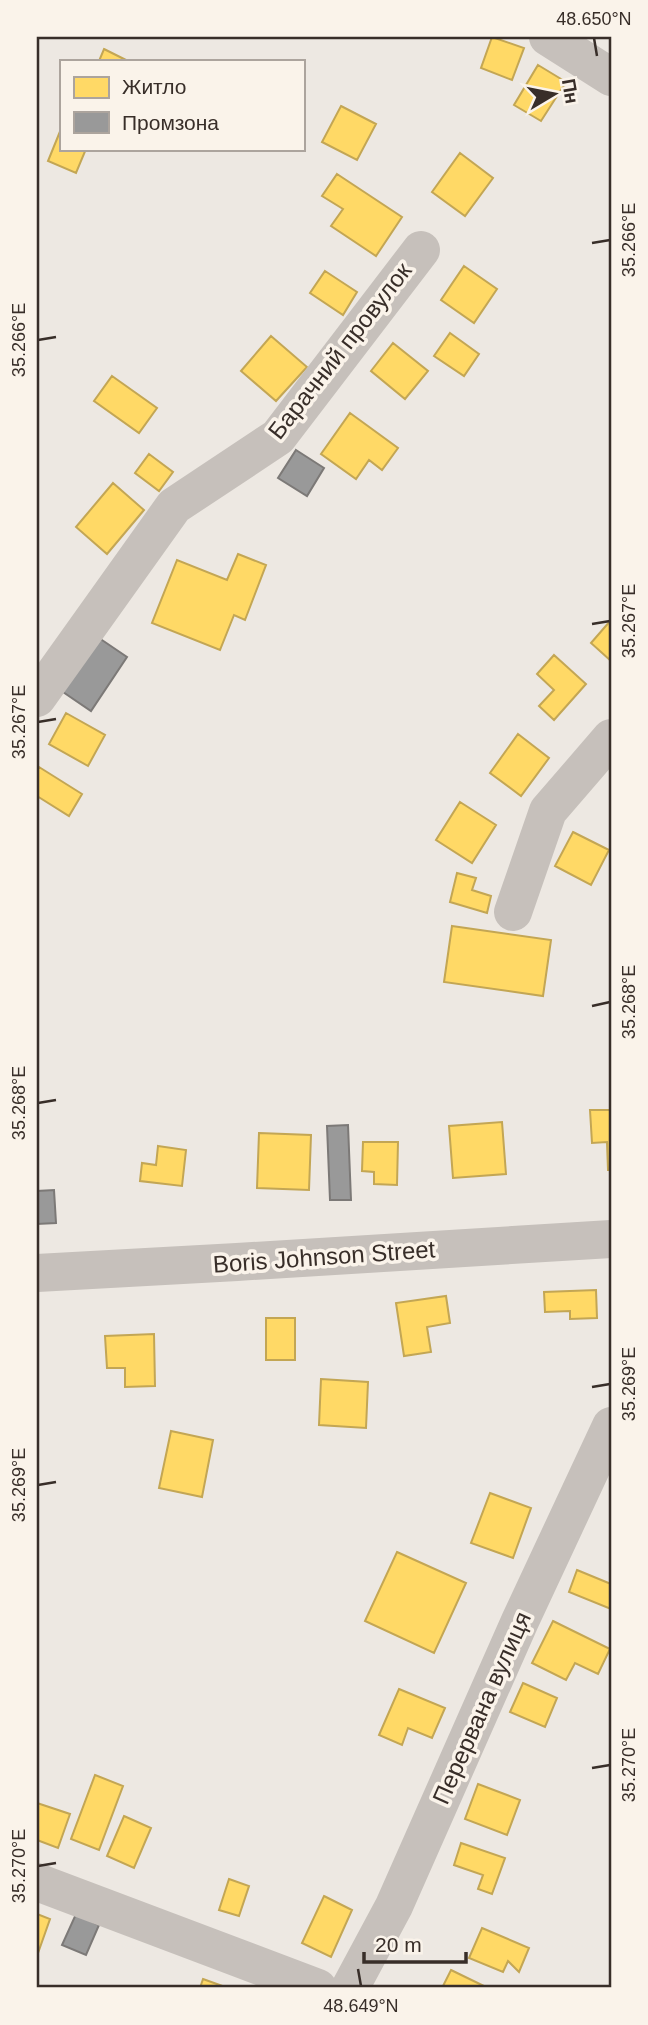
<svg xmlns="http://www.w3.org/2000/svg" width="648" height="2025" font-family="Arial,sans-serif">
<style>
.homes{fill:#ffd966;stroke:#c3a654;stroke-width:2}
.industry{fill:#999;stroke:#7c7977;stroke-width:2}
.lines{fill:none;stroke-linecap:round;stroke-linejoin:round}
.minor{stroke:#c6c0bb;stroke-width:38}
.ticks{fill:none;stroke:#382e29;stroke-width:2.5}
.labels{text-anchor:middle;stroke-width:7;stroke-linejoin:round;paint-order:stroke}
.street-label{font-size:24px;fill:#382e29;stroke:#faf3ea}
.neatline{fill:none;stroke:#382e29;stroke-width:2.5}
.ticks-label{font-size:18px;text-anchor:middle;fill:#382e29}
</style>
<rect width="100%" height="100%" fill="#ede8e2"/>
<!-- homes -->
<path class="homes" d="M492 37 524 48 512 80 481 68Z
M104 49 128 61H99Z
M538 65 566 82 541 121 514 105Z
M341 106 376 124 357 160 322 142Z
M61 129V149H86L76 173 48 161Z
M460 153 493 178 465 216 432 192Z
M337 174 402 217 376 256 331 226 343 209 322 196Z
M464 266 497 289 474 323 441 300Z
M325 271 357 292 343 315 310 293Z
M450 333 479 354 464 376 434 356Z
M271 336 307 367 276 401 241 371Z
M393 343 428 371 405 399 371 371Z
M112 376 157 408 139 433 94 401Z
M350 413 398 448 382 470 369 460 356 479 321 454Z
M149 454 173 472 159 491 135 473Z
M113 483 144 510 107 554 76 527Z
M238 554 266 565 245 620 234 615 220 650 152 623 177 560 227 580Z
M611 620V661L591 643Z
M554 655 586 684 554 720 539 706 554 690 537 674Z
M66 713 105 735 88 766 49 744Z
M518 734 549 758 521 796 490 773Z
M39 767 82 794 69 816 37 796V771Z
M460 802 496 825 472 863 436 840Z
M573 832 609 850 591 885 555 866Z
M457 873 476 878 472 890 491 896 487 913 450 902Z
M452 926 551 940 543 996 444 982Z
M590 1110H611V1170H608L607 1142 592 1143Z
M502 1122 506 1174 453 1178 449 1126Z
M259 1133 311 1135 309 1190 257 1188Z
M363 1142H398L397 1185 374 1184V1172L362 1171Z
M158 1146 186 1150 182 1186 140 1181 142 1163 156 1165Z
M596 1290 597 1318 570 1319V1311L545 1312 544 1292Z
M446 1296 450 1323 427 1327 431 1352 404 1356 396 1303Z
M266 1318H295V1360H266Z
M154 1334 155 1386 125 1387V1368H107L105 1336Z
M321 1379 368 1382 366 1428 319 1425Z
M171 1431 213 1440 202 1497 159 1488Z
M490 1493 531 1508 513 1558 471 1543Z
M397 1552 466 1583 434 1653 365 1621Z
M577 1570 611 1584V1609L569 1592Z
M553 1621 610 1649 598 1674 575 1663 566 1680 532 1663Z
M523 1683 557 1698 545 1727 510 1712Z
M399 1689 445 1708 432 1738 408 1728 402 1745 379 1735Z
M95 1775 123 1786 99 1850 71 1839Z
M478 1784 520 1800 507 1835 465 1819Z
M37 1803 70 1814 58 1848 37 1840Z
M124 1816 151 1828 134 1868 107 1856Z
M461 1843 505 1858 492 1894 478 1889 483 1875 454 1865Z
M229 1879 249 1886 239 1916 219 1910Z
M324 1896 352 1910 331 1957 302 1943Z
M37 1914 50 1919 37 1956Z
M482 1928 529 1948 519 1972 508 1961 503 1972 469 1958Z
M451 1970 488 1988H442Z
M203 1979 228 1988H200Z"/>
<!-- industry -->
<path class="industry" d="M296 450 324 468 307 496 278 478Z
M99 638 127 657 91 711 63 692Z
M348 1125 351 1200H330L327 1126Z
M54 1190 56 1223 37 1224V1191Z
M76 1914 99 1925 86 1955 62 1945Z"/>
<g class="lines">
<!-- minor -->
<path class="minor" d="M548 37 611 77
M37 698 174 506 278 437 421 250
M513 912 548 811 611 738
M37 1273 237 1262 611 1239
M37 1882 318 1988
M350 1988 394 1906 520 1621 611 1426"/>
</g>
<!-- ticks -->
<path class="ticks" d="M594 38 597 56M592 243 610 240M38 340 56 337M592 624 610 621M38 722 56 719M592 1006 610 1002M38 1103 56 1100M592 1387 610 1384M38 1485 56 1482M592 1768 610 1765M38 1866 56 1863M358 1969 361 1986"/>
<g class="labels">
<!-- street labels -->
<g class="street-label">
<text transform="translate(340 351) rotate(-52)" y="8">Барачний провулок</text>
<text transform="translate(324 1257) rotate(-4)" y="8">Boris Johnson Street</text>
<text transform="translate(482 1708) rotate(-66)" y="8">Перервана вулиця</text>
</g>
</g>
<!-- border -->
<rect width="648" height="2025" fill="none" stroke="#faf3ea" stroke-width="77"/>
<!-- legend -->
<rect x="60" y="60" width="245" height="91" fill="#faf3ea" stroke="#aca49d" stroke-width="2"/>
<rect x="74" y="77" width="35" height="21" fill="#ffd966" stroke="#aca49d" stroke-width="2"/>
<text x="122" y="94" font-size="21" fill="#382e29">Житло</text>
<rect x="74" y="112" width="35" height="21" fill="#999999" stroke="#aca49d" stroke-width="2"/>
<text x="122" y="130" font-size="21" fill="#382e29">Промзона</text>
<!-- north arrow -->
<g transform="translate(554 94) rotate(80)" stroke="#faf3ea" stroke-width="5" paint-order="stroke">
<path d="M0-5L12 26L0 18L-12 26Z" fill="#382e29"/>
<text y="-10" font-size="19" font-weight="bold" text-anchor="middle" fill="#382e29">Пн</text>
</g>
<!-- scale -->
<path d="M364 1952v10h102v-10" fill="none" stroke="#382e29" stroke-width="3.5"/>
<text x="375" y="1952" font-size="21" fill="#382e29" stroke="#faf3ea" stroke-width="5" paint-order="stroke">20 m</text>
<rect x="38" y="38" width="572" height="1948" class="neatline"/>
<g class="ticks-label">
<text x="594" y="25">48.650°N</text>
<text transform="translate(629 240) rotate(-90)" y="6">35.266°E</text>
<text transform="translate(19 340) rotate(-90)" y="6">35.266°E</text>
<text transform="translate(629 621) rotate(-90)" y="6">35.267°E</text>
<text transform="translate(19 722) rotate(-90)" y="6">35.267°E</text>
<text transform="translate(629 1002) rotate(-90)" y="6">35.268°E</text>
<text transform="translate(19 1103) rotate(-90)" y="6">35.268°E</text>
<text transform="translate(629 1384) rotate(-90)" y="6">35.269°E</text>
<text transform="translate(19 1485) rotate(-90)" y="6">35.269°E</text>
<text transform="translate(629 1765) rotate(-90)" y="6">35.270°E</text>
<text transform="translate(19 1866) rotate(-90)" y="6">35.270°E</text>
<text x="361" y="2012">48.649°N</text>
</g>
</svg>
